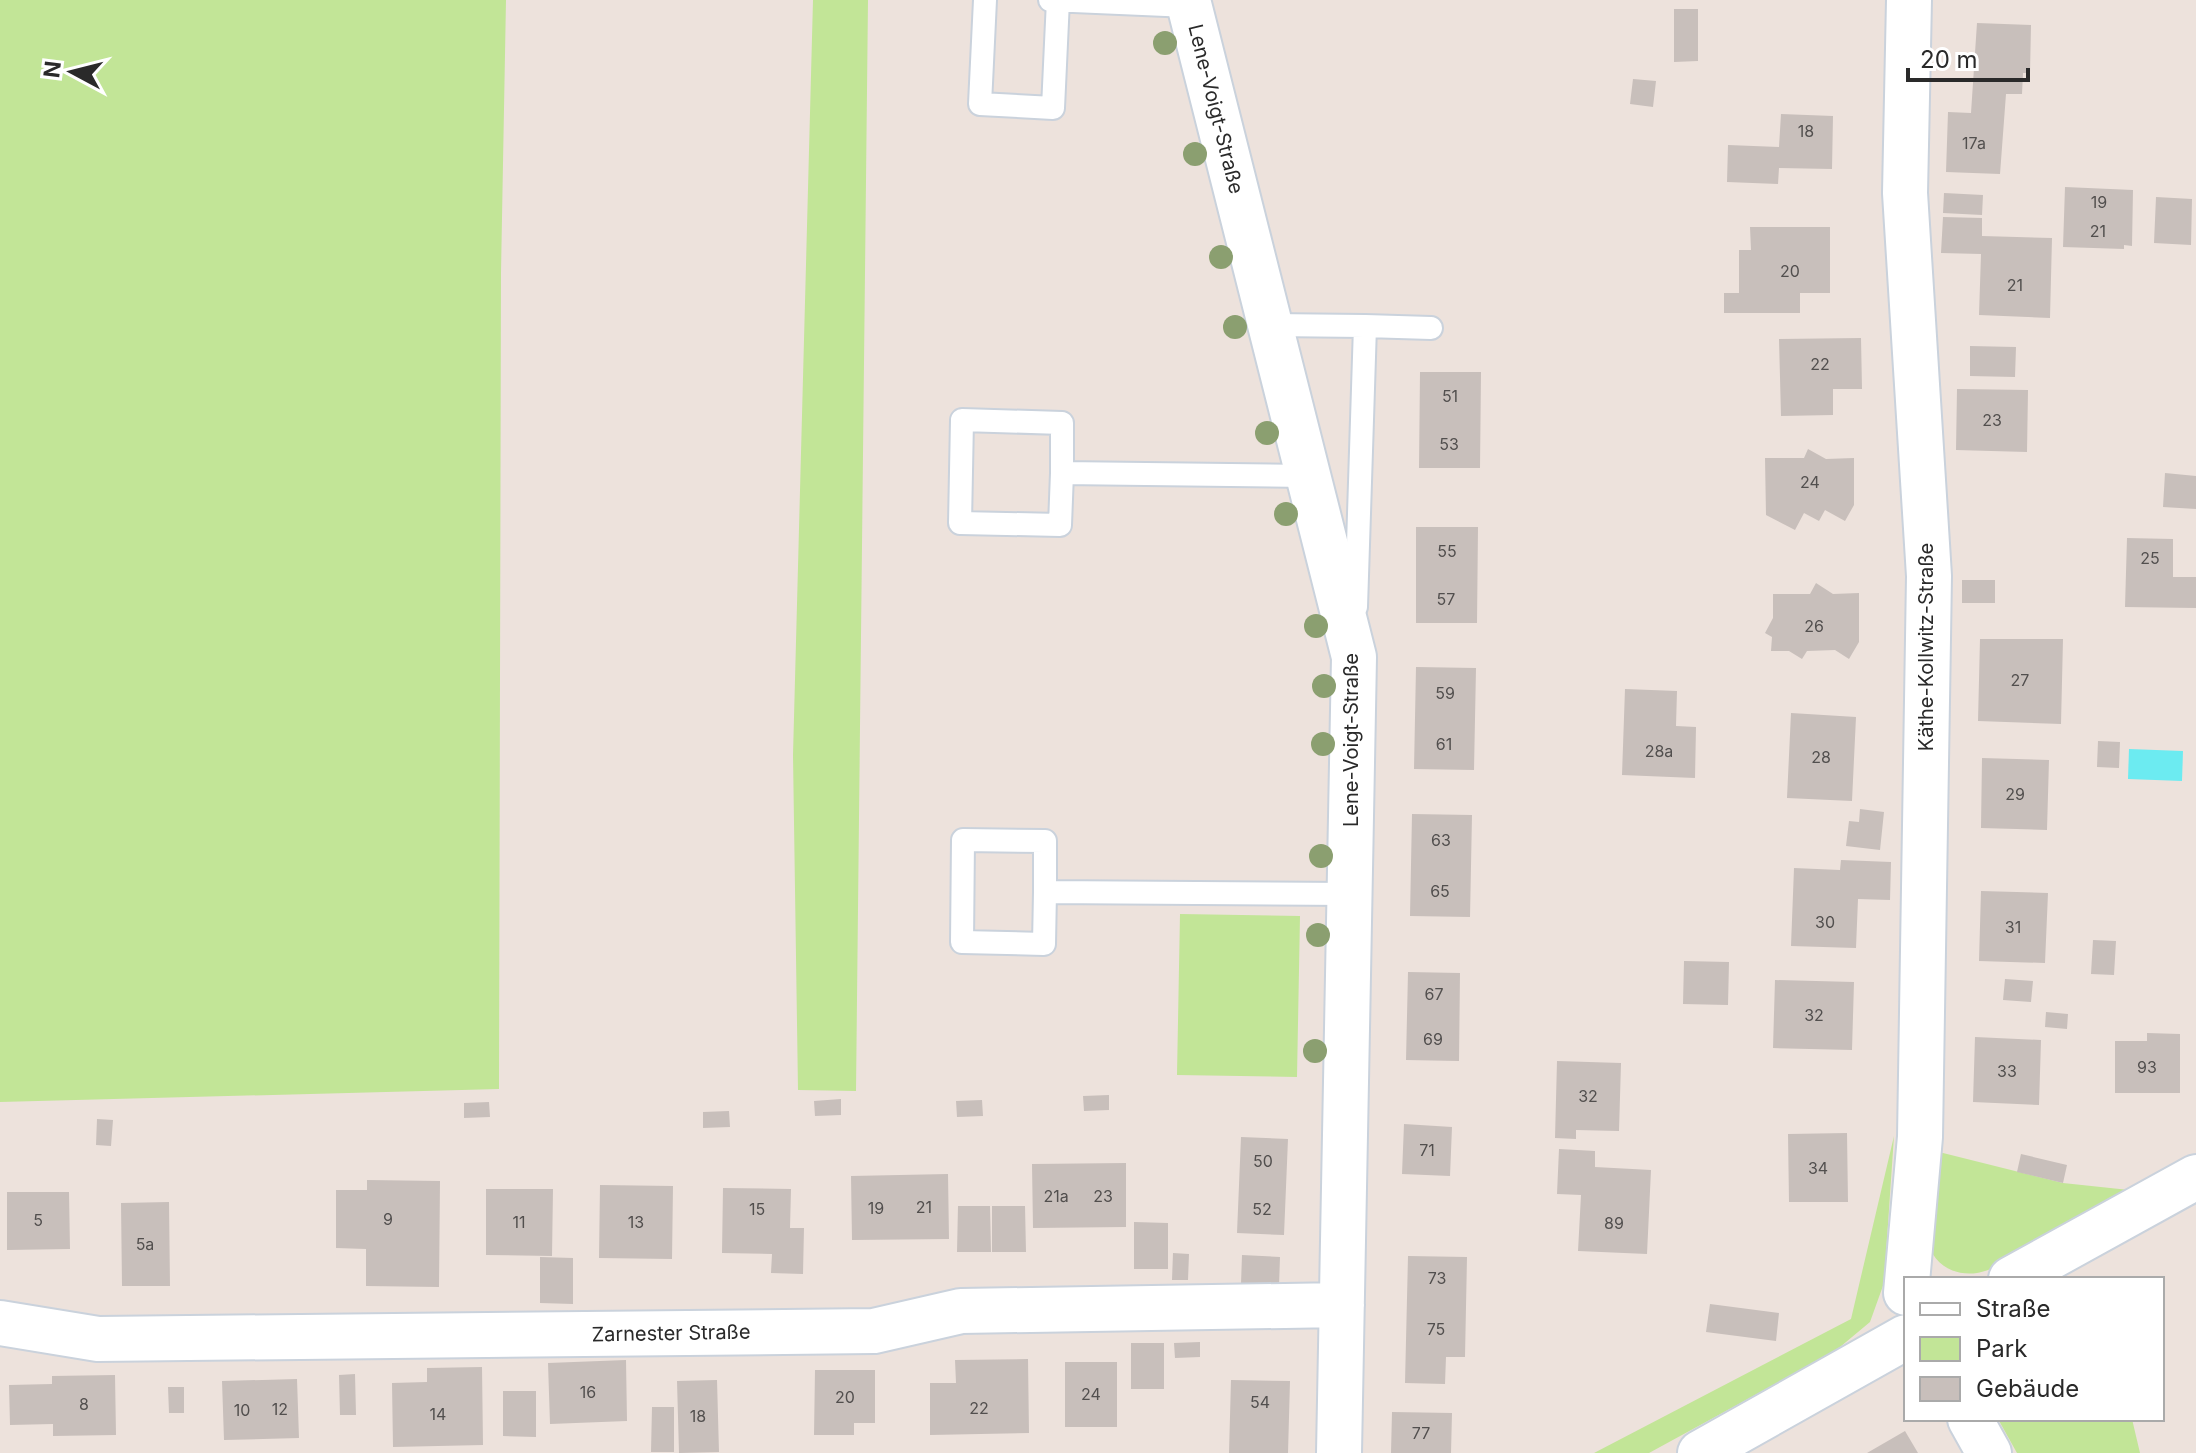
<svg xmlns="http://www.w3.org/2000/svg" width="2196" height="1453" font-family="Inter,sans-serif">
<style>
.green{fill:#c2e597}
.water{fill:#6cebf1}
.building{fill:#c8bfbb}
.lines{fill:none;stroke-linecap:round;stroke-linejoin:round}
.lane-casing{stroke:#cad2dc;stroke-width:26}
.street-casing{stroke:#cad2dc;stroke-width:48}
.lane{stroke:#fff;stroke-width:22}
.street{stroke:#fff;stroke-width:44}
.tree{fill:#8b9f70}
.labels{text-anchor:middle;stroke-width:6;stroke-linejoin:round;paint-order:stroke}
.number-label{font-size:16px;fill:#524f4e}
.street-label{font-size:20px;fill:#2a2a2a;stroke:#fff}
</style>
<rect width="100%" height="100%" fill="#ede2dc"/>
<!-- green -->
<path class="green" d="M0 0H506L501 273 499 1089 0 1102Z
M813 0H868L856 1091 798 1090 793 755Z
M1180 914 1300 916 1297 1077 1177 1075Z
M1894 1136 1884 1283 1870 1322 1834 1352 1649 1453H1594L1851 1319Z
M1939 1152 2063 1183 2129 1190C2095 1210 2011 1267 1977 1273 1956 1276 1934 1266 1929 1244 1925 1226 1936 1173 1939 1152Z
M1998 1419H2132L2140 1453H2017Z"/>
<!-- water -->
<path class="water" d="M2129 749 2183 751 2182 781 2128 779Z"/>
<!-- building -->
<path class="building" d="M1674 9H1698V61L1674 62Z
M1977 23 2031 25 2030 73H2023L2022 94H2006L2000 174 1946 172 1948 112 1971 113Z
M1633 79 1656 81 1653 107 1630 104Z
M1781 114 1833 116 1832 169 1779 168 1778 184 1727 182 1728 145 1779 147Z
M2065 187 2133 190 2132 246 2124 245V249L2063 247Z
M1944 193 1983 195 1982 215 1943 213Z
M2156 197 2192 199 2191 245 2154 243Z
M1943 217 1982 218V236L2052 238 2050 318 1979 315 1981 254 1941 253Z
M1750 227H1830V293H1800V313H1724V293H1739V250H1751Z
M1861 338 1862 389H1833V415L1781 416 1779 339Z
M1970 346 2016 347 2015 377 1970 376Z
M1420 372H1481L1480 468H1419Z
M1957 389 2028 390 2027 452 1956 450Z
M1808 449 1826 459 1854 458V505L1845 521 1825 510 1819 521 1804 513 1795 530 1766 515 1765 458H1804Z
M2165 473 2196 476V509L2163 507Z
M1416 527H1478L1477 623H1416Z
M2127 538 2173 539V577H2196V608L2125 607Z
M1962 580H1995V603H1962Z
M1816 583 1833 594 1859 593V642L1849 659 1835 650 1807 651 1802 659 1789 651H1771L1772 637 1765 633 1773 618V594H1810Z
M1980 639H2063L2061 724 1978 721Z
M1416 667 1476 668 1474 770 1414 769Z
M1625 689 1677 691 1676 726 1696 727 1695 778 1622 775Z
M1791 713 1856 717 1852 801 1787 798Z
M2098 741 2120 742 2119 768 2097 767Z
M1982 758 2049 760 2047 830 1981 828Z
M1860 809 1884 812 1880 850 1846 846 1849 821 1859 822Z
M1412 814 1472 815 1470 917 1410 916Z
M1841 860 1891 862 1890 900 1858 899 1856 948 1791 946 1794 868 1840 870Z
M1981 891 2048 893 2045 963 1979 961Z
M2093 940 2116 941 2114 975 2091 974Z
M1684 961 1729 962 1728 1005 1683 1004Z
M1408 972 1460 973 1459 1061 1406 1060Z
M2005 979 2033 981 2031 1002 2003 1000Z
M1775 980 1854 982 1852 1050 1773 1048Z
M2046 1012 2068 1014 2067 1029 2045 1027Z
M2147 1033 2180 1034V1093H2115V1041H2147Z
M1975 1037 2041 1040 2039 1105 1973 1102Z
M1557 1061 1621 1063 1619 1131 1576 1130V1139L1555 1138Z
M1109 1095V1110L1084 1111 1083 1096Z
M841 1099V1115L815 1116 814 1101Z
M982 1100 983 1116 957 1117 956 1101Z
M489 1102 490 1117 464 1118V1103Z
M729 1111 730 1127 703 1128V1112Z
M97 1119 113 1120 111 1146 96 1145Z
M1404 1124 1452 1127 1450 1176 1402 1174Z
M1847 1133 1848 1202H1789L1788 1134Z
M1241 1137 1288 1139 1284 1235 1237 1233Z
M1559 1149 1595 1151V1167L1651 1170 1647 1254 1578 1251 1581 1195 1557 1194Z
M2021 1154 2067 1165 2063 1183 2017 1172Z
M1126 1163V1227L1033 1228 1032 1164Z
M948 1174 949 1239 852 1240 851 1176Z
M367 1180 440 1181 439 1287 366 1286V1249L336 1248V1190H367Z
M600 1185 673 1186 672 1259 599 1258Z
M723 1188 791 1189 790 1228H804L803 1274 771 1273 772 1254 722 1253Z
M486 1189H553L552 1256 486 1255Z
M7 1192H69L70 1249 7 1250Z
M169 1202 170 1286H122L121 1203Z
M958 1206H990L991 1252H957Z
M992 1206H1025L1026 1252H992Z
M1134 1222 1168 1223V1269H1134Z
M1173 1253 1189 1254 1188 1280H1172Z
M1242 1255 1280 1257 1279 1286 1241 1284Z
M1408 1256 1467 1257 1465 1357H1446L1445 1384 1405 1383Z
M540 1257 573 1258V1304L540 1303Z
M1710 1304 1779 1313 1776 1341 1706 1332Z
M1200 1342V1357L1175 1358 1174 1343Z
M1131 1343H1164V1389H1131Z
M1028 1359 1029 1433 930 1435V1383H956L955 1360Z
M626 1360 627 1421 550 1424 548 1363Z
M1065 1362H1117V1427H1065Z
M482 1367 483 1445 393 1447 392 1383 427 1382V1368Z
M815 1370H875V1423H854V1435H814Z
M355 1374 356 1415H340L339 1375Z
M115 1375 116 1435 53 1436V1424L10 1425 9 1385 52 1384V1376Z
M297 1379 299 1438 224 1440 222 1381Z
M717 1380 719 1452 679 1453 677 1381Z
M1231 1380 1290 1381 1288 1453H1229Z
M168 1387H184V1413H169Z
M503 1391H536V1437L503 1436Z
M652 1407H674V1452H651Z
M1392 1412 1452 1413 1451 1453H1391Z
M1905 1431 1918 1453H1867Z"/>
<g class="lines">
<!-- lane casing -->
<g class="lane-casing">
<path id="lane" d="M985 0 980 104 1053 108 1058 0
M1050 0 1189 6
M1270 325 1365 326 1356 607
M1365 326 1431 328
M1062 473 1060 525 960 523 962 420 1062 423V473L1308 476
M1045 892 1044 944 962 942 963 840 1045 841V892L1351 894"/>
</g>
<!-- street casing -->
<g class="street-casing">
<path id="street" d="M1188 0 1354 657 1339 1453
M2011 1279 2196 1177
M1906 1293 1920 1137 1929 576 1905 193 1909 0
M0 1323 98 1339 874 1331 961 1311 1342 1305
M1970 1419 1989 1453
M1700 1453 1906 1337"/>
</g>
<!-- lane -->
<use href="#lane" class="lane"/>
<!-- street -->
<use href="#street" class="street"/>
</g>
<!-- trees -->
<g class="tree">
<circle cx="1165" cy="43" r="12"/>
<circle cx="1195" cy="154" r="12"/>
<circle cx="1221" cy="257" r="12"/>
<circle cx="1235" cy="327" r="12"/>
<circle cx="1267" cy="433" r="12"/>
<circle cx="1286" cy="514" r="12"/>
<circle cx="1316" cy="626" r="12"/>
<circle cx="1324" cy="686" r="12"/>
<circle cx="1323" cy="744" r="12"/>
<circle cx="1321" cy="856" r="12"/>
<circle cx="1318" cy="935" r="12"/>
<circle cx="1315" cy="1051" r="12"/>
</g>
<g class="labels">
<!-- number labels -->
<g class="number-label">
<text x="1806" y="137">18</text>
<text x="1974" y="149">17a</text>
<text x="2099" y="208">19</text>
<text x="2098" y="237">21</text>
<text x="1790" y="277">20</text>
<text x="2015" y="291">21</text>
<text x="1820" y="370">22</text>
<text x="1450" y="402">51</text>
<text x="1992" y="426">23</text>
<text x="1449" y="450">53</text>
<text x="1810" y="488">24</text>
<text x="1447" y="557">55</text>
<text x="2150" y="564">25</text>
<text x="1446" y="605">57</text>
<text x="1814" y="632">26</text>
<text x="2020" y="686">27</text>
<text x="1445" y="699">59</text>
<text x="1444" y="750">61</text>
<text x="1659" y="757">28a</text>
<text x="1821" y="763">28</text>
<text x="2015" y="800">29</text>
<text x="1441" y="846">63</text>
<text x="1440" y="897">65</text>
<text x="1825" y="928">30</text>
<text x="2013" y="933">31</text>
<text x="1434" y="1000">67</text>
<text x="1814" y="1021">32</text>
<text x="1433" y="1045">69</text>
<text x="2147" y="1073">93</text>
<text x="2007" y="1077">33</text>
<text x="1588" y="1102">32</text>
<text x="1427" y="1156">71</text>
<text x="1263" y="1167">50</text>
<text x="1818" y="1174">34</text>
<text x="1056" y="1202">21a</text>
<text x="1103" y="1202">23</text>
<text x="924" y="1213">21</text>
<text x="876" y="1214">19</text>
<text x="757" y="1215">15</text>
<text x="1262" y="1215">52</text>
<text x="388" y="1225">9</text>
<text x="38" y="1226">5</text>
<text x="519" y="1228">11</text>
<text x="636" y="1228">13</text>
<text x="1614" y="1229">89</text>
<text x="145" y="1250">5a</text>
<text x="1437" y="1284">73</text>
<text x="1436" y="1335">75</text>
<text x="588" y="1398">16</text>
<text x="1091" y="1400">24</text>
<text x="845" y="1403">20</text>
<text x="1260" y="1408">54</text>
<text x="84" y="1410">8</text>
<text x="979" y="1414">22</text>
<text x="280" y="1415">12</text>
<text x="242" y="1416">10</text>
<text x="438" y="1420">14</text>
<text x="698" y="1422">18</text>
<text x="1421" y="1439">77</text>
</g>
<!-- street labels -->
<g class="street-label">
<text transform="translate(1216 109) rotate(76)" y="7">Lene-Voigt-Straße</text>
<text transform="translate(1926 647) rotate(-90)" y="7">Käthe-Kollwitz-Straße</text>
<text transform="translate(1351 740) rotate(-90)" y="7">Lene-Voigt-Straße</text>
<text transform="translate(671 1333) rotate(-1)" y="7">Zarnester Straße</text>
</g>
</g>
<!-- legend -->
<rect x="1904" y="1277" width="260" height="144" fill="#ffffff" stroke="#aaaaaa" stroke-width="2"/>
<rect x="1920" y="1303" width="40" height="12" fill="#ffffff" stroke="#aaaaaa" stroke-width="2"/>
<text x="1976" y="1317" font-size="24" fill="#2a2a2a">Straße</text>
<rect x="1920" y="1337" width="40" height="24" fill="#c2e597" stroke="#aaaaaa" stroke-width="2"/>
<text x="1976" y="1357" font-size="24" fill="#2a2a2a">Park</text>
<rect x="1920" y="1377" width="40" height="24" fill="#c8bfbb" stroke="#aaaaaa" stroke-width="2"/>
<text x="1976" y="1397" font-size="24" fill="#2a2a2a">Gebäude</text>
<!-- north arrow -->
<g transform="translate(72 72) rotate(277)" stroke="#ffffff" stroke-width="6" paint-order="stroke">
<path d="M0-6L14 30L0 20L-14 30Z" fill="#2a2a2a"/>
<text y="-12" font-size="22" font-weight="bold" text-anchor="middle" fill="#2a2a2a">N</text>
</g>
<!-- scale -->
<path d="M1908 68v12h120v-12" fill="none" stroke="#2a2a2a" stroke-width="4"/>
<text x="1920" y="68" font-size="24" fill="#2a2a2a" stroke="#ffffff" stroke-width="6" paint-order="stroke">20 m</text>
</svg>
